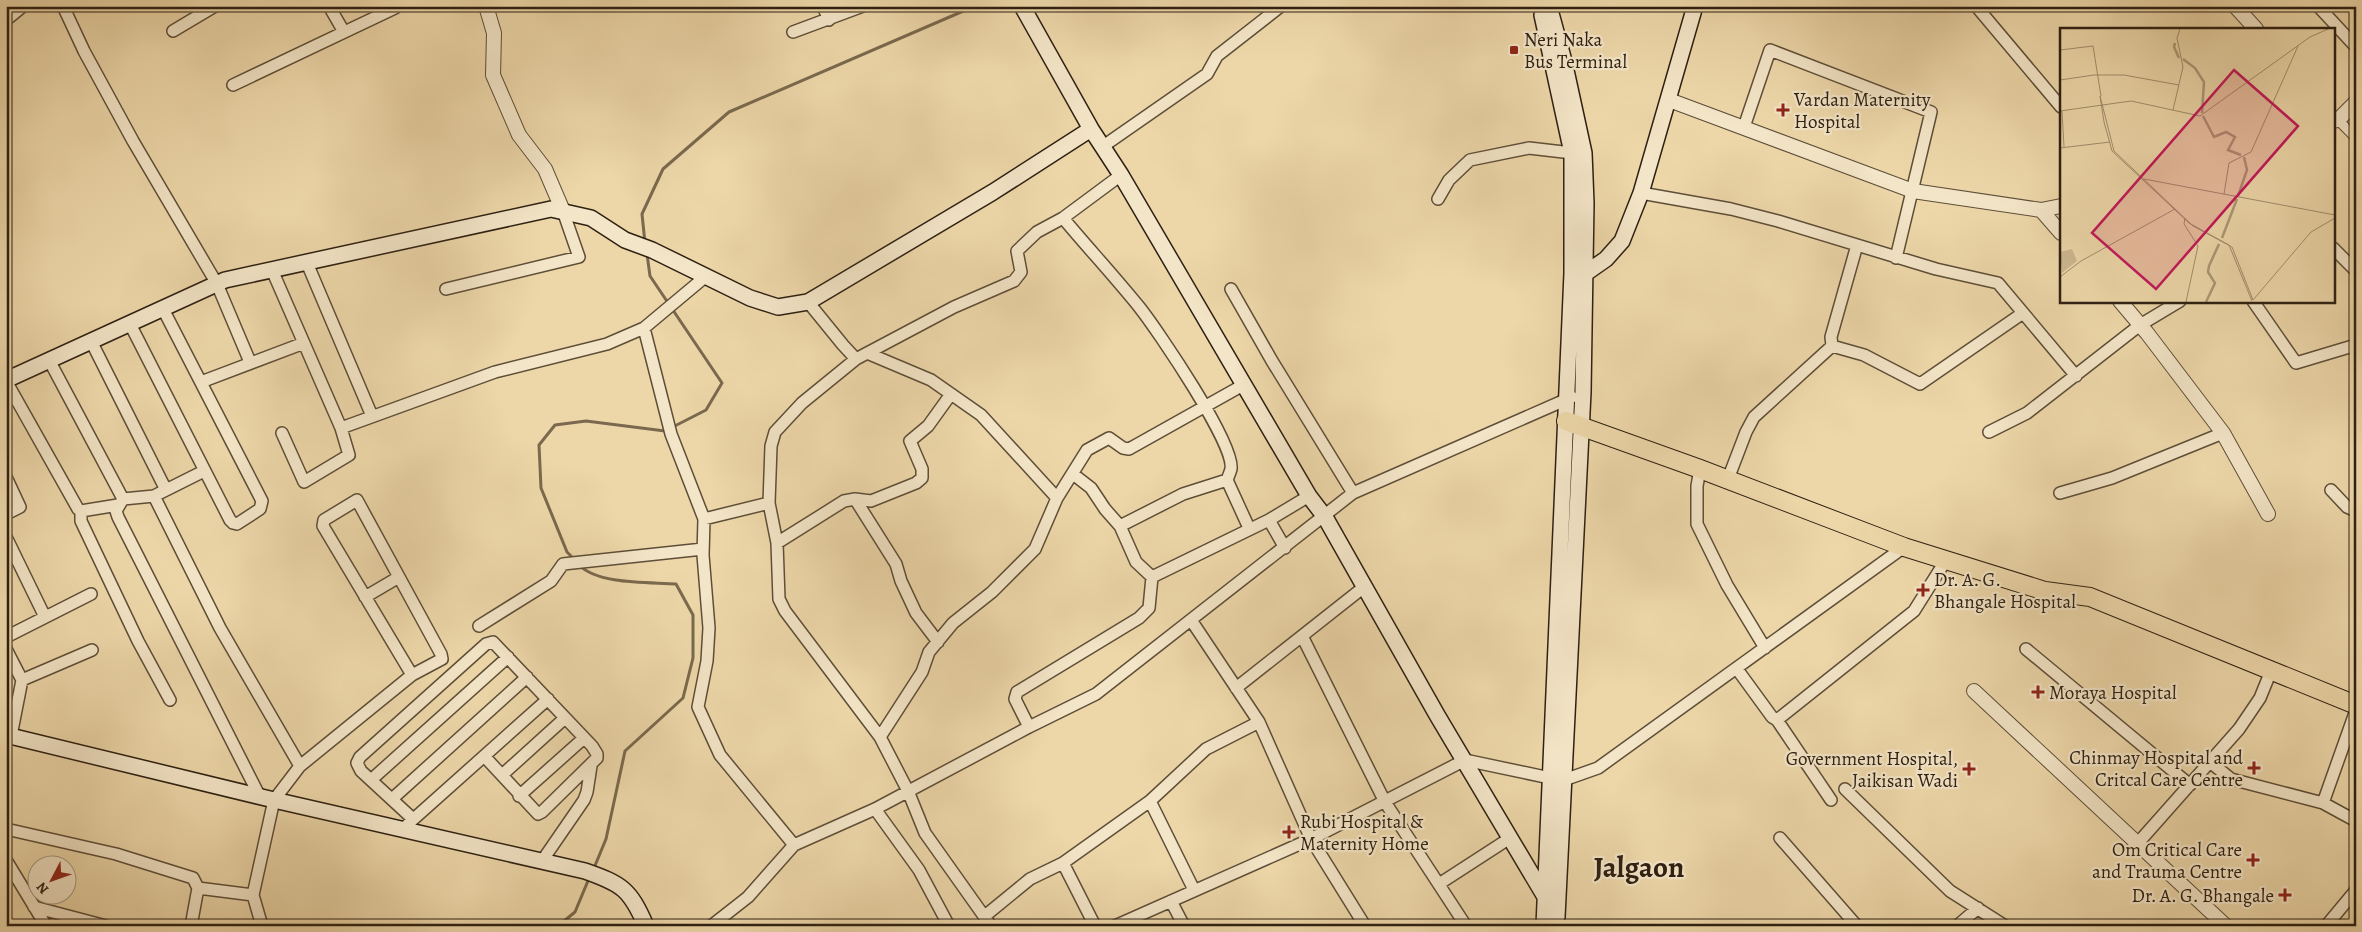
<svg xmlns="http://www.w3.org/2000/svg" width="2362" height="932" font-family="Alegreya,serif">
<style>
.lines{fill:none;stroke-linecap:round;stroke-linejoin:round}
.stream{stroke:#7a694e;stroke-width:3}
.pedestrian-casing{stroke:#5e4e38;stroke-width:11}
.minor-casing{stroke:#5e4e38;stroke-width:14}
.tertiary-casing{stroke:#5e4e38;stroke-width:16}
.secondary-casing{stroke:#2e2013;stroke-width:18}
.primary-casing{stroke:#2e2013;stroke-width:20}
.pedestrian{stroke:#f3e5c7;stroke-width:9}
.minor{stroke:#f3e5c7;stroke-width:11}
.tertiary{stroke:#f3e5c7;stroke-width:14}
.secondary{stroke:#f3e5c7;stroke-width:15}
.primary{stroke:#edd7a9;stroke-width:18}
.poi-dot{fill:#8f2418;stroke:#f3e5c7;stroke-width:2}
.labels{text-anchor:middle;stroke-width:4.5;stroke-linejoin:round;paint-order:stroke}
.poi-label{font-size:19px;fill:#2e2013;stroke:#f3e5c7;text-anchor:start}
.town-label{font-size:29px;font-weight:bold;fill:#2e2013;stroke:#f3e5c7}
.inset-river{fill:none;stroke:#ac9976;stroke-width:2.5}
.inset-road{fill:none;stroke:#a18e6d;stroke-width:1}
.view{fill:#c2185b;fill-opacity:0.15;stroke:#c2185b;stroke-width:2.5}
.inset-edge{fill:none;stroke:#2e2013;stroke-width:2.5}
</style>
<rect width="100%" height="100%" fill="#edd7a9"/>
<filter id="stains"><feTurbulence type="fractalNoise" baseFrequency=".004" numOctaves="4"/><feColorMatrix values="0 0 0 0 .2 0 0 0 0 .09 0 0 0 0 .02 0 0 0 .5 -.17"/></filter>
<radialGradient id="worn" r=".72"><stop offset=".6" stop-color="#630" stop-opacity="0"/><stop offset="1" stop-color="#630" stop-opacity=".3"/></radialGradient>
<g class="lines">
<!-- stream -->
<path class="stream" d="M645 243 642 214 663 169 729 112 975 6
M575 560 567 552 541 488 539 445 555 425 586 421 665 431 706 410 722 383 650 276 647 254
M579 565C599 585 649 582 676 584L693 615V658L683 698 625 751 606 839 594 868
M558 926 575 912 590 876"/>
<!-- pedestrian casing -->
<g class="pedestrian-casing">
<path id="pedestrian" d="M2338 120 2356 138"/>
</g>
<!-- minor casing -->
<g class="minor-casing">
<path id="minor" d="M63 6 84 51 133 141 217 284 250 362
M329 6 344 32
M823 6 829 20
M1976 6 2061 107
M2318 6 2356 47
M6 20 23 6
M173 31 215 6
M793 32 863 6
M233 85 395 8
M1744 127 1770 50 1931 112 1896 258
M1102 147 1207 74 1217 56 1281 6
M1641 193 1731 209 1778 221 1936 269 1998 283 2076 376
M1438 199 1449 180 1470 160 1529 148 1572 153
M1063 218C1088 248 1115 277 1140 308 1158 331 1235 444 1231 469 1230 473 1228 477 1227 480L1249 528
M2333 248 2356 271
M307 263 372 416
M272 270 341 428 349 455 304 482 282 433
M446 289 579 257 563 211
M1231 289 1272 361 1353 493
M2253 301 2296 363 2356 345
M808 302 843 345 856 359
M130 324 230 520 233 523 237 524 260 509 262 501 163 309
M644 328 671 434 704 519
M91 341 166 490
M1832 346 1864 355 1920 384 2023 313
M867 353 931 380 981 415 1057 498
M49 360 123 499 154 496 204 471
M6 381 78 509 81 511 118 505
M201 382 304 343
M341 428 495 372 607 344 644 328 705 277
M1989 432 2027 413 2140 325 2180 301
M1700 469 1697 486V524L1727 585 1765 648
M1073 474 1091 488 1105 509 1120 526 1136 562 1152 577
M6 477 20 507 6 514
M1728 479 1746 432 1754 417 1832 346 1831 337 1857 245
M2331 490 2347 507 2356 511
M2060 493 2112 478 2223 433
M154 496 220 628 300 766
M123 499 116 511 118 517 260 797
M855 499 896 564 901 581 916 613 938 642
M769 503 704 519 703 555 709 628 707 661 698 707 720 755 794 845
M81 511V521L138 641 170 700
M1269 520 1285 548
M1120 526 1183 494 1227 480
M6 537 45 617
M777 543 844 501 855 499 871 501 916 483 922 478V469L910 441 928 426 951 394
M365 597 399 577
M1191 620 1259 722 1311 839 1365 926
M479 626 551 581 563 564 703 549
M1302 636 1385 802 1466 926
M6 637 91 594
M6 649 22 680 11 736
M2026 649 2190 785
M1737 669 1772 717 1777 720 1831 800
M22 680 92 650
M1236 688 1364 587
M1777 720 1914 611 1946 560
M1029 727 1015 699 1017 692 1139 618 1149 608 1152 577 1269 520 1309 496
M880 737 922 672 929 652 953 623 992 592 1035 549 1057 498 1087 450 1109 438 1123 448 1129 449 1245 384
M2210 762 2231 779 2323 803 2356 821
M502 775 565 718
M371 780 508 657
M1564 780 1598 768 1904 547
M1845 789 1950 891 2005 926
M519 796 584 738
M392 799 527 677
M1150 801 1194 890
M2323 803 2356 710
M875 809 919 870 949 926
M413 819 361 771 357 763 360 757 486 644 493 642 592 746 597 754V758L542 812 538 814 484 756
M408 824 548 699
M6 829 116 854 193 878 198 888 191 926
M1780 838 1857 926
M2138 843 2239 729 2260 698 2271 671
M6 860 46 926
M542 861 584 800 587 792 591 766
M1063 863 1095 926
M1439 884 1510 838
M198 888 253 895 262 926
M253 895 274 800 300 766 412 675 442 659 441 654 357 500 324 520 323 526 412 675
M1171 901 1184 926
M34 907 106 926
M986 915 1030 879 1063 863 1150 801 1206 749 1259 722
M711 926 748 897 794 845 875 809 1029 727 1096 694 1353 493 1572 397
M991 926 925 833 908 791 880 737 785 611 779 599 777 543 769 503 771 446 775 432 802 403 856 359 954 307 1014 281 1021 272 1017 251 1037 232 1063 218 1121 175
M1115 926 1311 839 1465 760 1550 778
M1957 926 1978 908
M2326 926 2356 890"/>
</g>
<!-- tertiary casing -->
<g class="tertiary-casing">
<path id="tertiary" d="M486 6 494 33 493 75 519 135 545 169 563 211
M2235 6 2256 29
M1669 100 1913 191 2041 210 2061 206
M2333 121 2338 120 2356 102
M2041 210 2061 233
M2120 301 2147 333 2223 433 2268 514
M1974 691 2226 926"/>
</g>
<!-- secondary casing -->
<g class="secondary-casing">
<path id="secondary" d="M1022 6 1091 129 1121 175 1309 496 1325 517 1437 715 1557 917
M1549 6 1564 61 1584 153 1586 203 1583 392 1557 917
M1542 15 1572 153V273L1544 926
M1580 273H1586L1606 259 1622 241 1641 193 1695 6
M6 380 225 280 551 209 591 218 625 240 652 250 750 298 778 307 808 302 993 192 1091 129
M6 735 274 800 585 871C622 884 630 889 646 926"/>
</g>
<!-- primary casing -->
<g class="primary-casing">
<path id="primary" d="M1566 421 1700 469 1904 547 2045 591 2090 597 2356 705"/>
</g>
<!-- pedestrian -->
<use href="#pedestrian" class="pedestrian"/>
<!-- minor -->
<use href="#minor" class="minor"/>
<!-- tertiary -->
<use href="#tertiary" class="tertiary"/>
<!-- secondary -->
<use href="#secondary" class="secondary"/>
<!-- primary -->
<use href="#primary" class="primary"/>
</g>
<!-- markers -->
<g class="poi-dot">
<rect x="1509" y="45" width="10" height="10" rx="2.5"/>
<path d="M1780.5 102.5h5v5h5v5h-5v5h-5v-5h-5v-5h5z"/>
<path d="M1920.5 582.5h5v5h5v5h-5v5h-5v-5h-5v-5h5z"/>
<path d="M2035.5 684.5h5v5h5v5h-5v5h-5v-5h-5v-5h5z"/>
<path d="M2251.5 760.5h5v5h5v5h-5v5h-5v-5h-5v-5h5z"/>
<path d="M1966.5 761.5h5v5h5v5h-5v5h-5v-5h-5v-5h5z"/>
<path d="M1286.5 824.5h5v5h5v5h-5v5h-5v-5h-5v-5h5z"/>
<path d="M2250.5 852.5h5v5h5v5h-5v5h-5v-5h-5v-5h5z"/>
<path d="M2282.5 887.5h5v5h5v5h-5v5h-5v-5h-5v-5h5z"/>
</g>
<g class="labels">
<!-- poi labels -->
<g class="poi-label">
<text x="1524" y="46">Neri Naka<tspan x="1524" dy="22">Bus Terminal</tspan></text>
<text x="1794" y="106">Vardan Maternity<tspan x="1794" dy="22">Hospital</tspan></text>
<text x="1934" y="586">Dr. A. G.<tspan x="1934" dy="22">Bhangale Hospital</tspan></text>
<text x="2049" y="699">Moraya Hospital</text>
<text x="2243" y="764" text-anchor="end">Chinmay Hospital and<tspan x="2243" dy="22">Critcal Care Centre</tspan></text>
<text x="1958" y="765" text-anchor="end">Government Hospital,<tspan x="1958" dy="22">Jaikisan Wadi</tspan></text>
<text x="1300" y="828">Rubi Hospital &amp;<tspan x="1300" dy="22">Maternity Home</tspan></text>
<text x="2242" y="856" text-anchor="end">Om Critical Care<tspan x="2242" dy="22">and Trauma Centre</tspan></text>
<text x="2274" y="902" text-anchor="end">Dr. A. G. Bhangale</text>
</g>
<!-- town labels -->
<g class="town-label">
<text x="1639" y="877">Jalgaon</text>
</g>
</g>
<!-- overview -->
<g transform="translate(2060 28)">
<rect width="275" height="275" fill="#edd7a9"/>
<path d="M12 221 17 233 2 245 0 224Z" fill="#cdb890"/>
<path class="inset-river" d="M115 15 114 19 119 30M123 31 135 40 144 54 142 85M143 88 154 109 166 104 175 109 168 122 181 127M178 168 187 142 184 129M162 210 177 171M146 274 155 255 148 244 149 238 159 216"/>
<path class="inset-road" d="M0 22 33 18 41 68M0 52 34 47H64L119 57M113 82 123 39 117 10 120 1M0 83 71 73 140 88 250 9 268 1M2 83 4 119M0 120 50 114M84 151 275 187M164 166 169 135 191 124 238 18M125 190 124 196 138 218 126 274M0 249 21 233 115 181M193 272 251 204 275 190M192 273 169 217 129 195 52 123 44 94 40 68 54 123 133 198 172 219 193 272"/>
<path class="view" d="M174 42 238 98 96 261 32 205Z"/>
<rect width="275" height="275" class="inset-edge"/>
</g>
<!-- margin -->
<rect width="2362" height="932" fill="none" stroke="#edd7a9" stroke-width="25"/>
<rect x="8" y="8" width="2347" height="917" fill="none" stroke="#2e2013" stroke-width="2.5"/>
<rect x="12" y="12" width="2337" height="907" fill="none" stroke="#2e2013"/>
<!-- north arrow -->
<g transform="translate(52 880) rotate(229)"><circle r="24" fill="#f3e5c7" stroke="#a4967f"/>
<path d="M0-4L9 19L0 12L-9 19Z" fill="#8f2418"/>
<text y="-8" font-size="14" font-weight="bold" text-anchor="middle" fill="#2e2013">N</text>
</g>
<rect width="100%" height="100%" filter="url(#stains)"/>
<rect width="100%" height="100%" fill="url(#worn)"/>
</svg>
